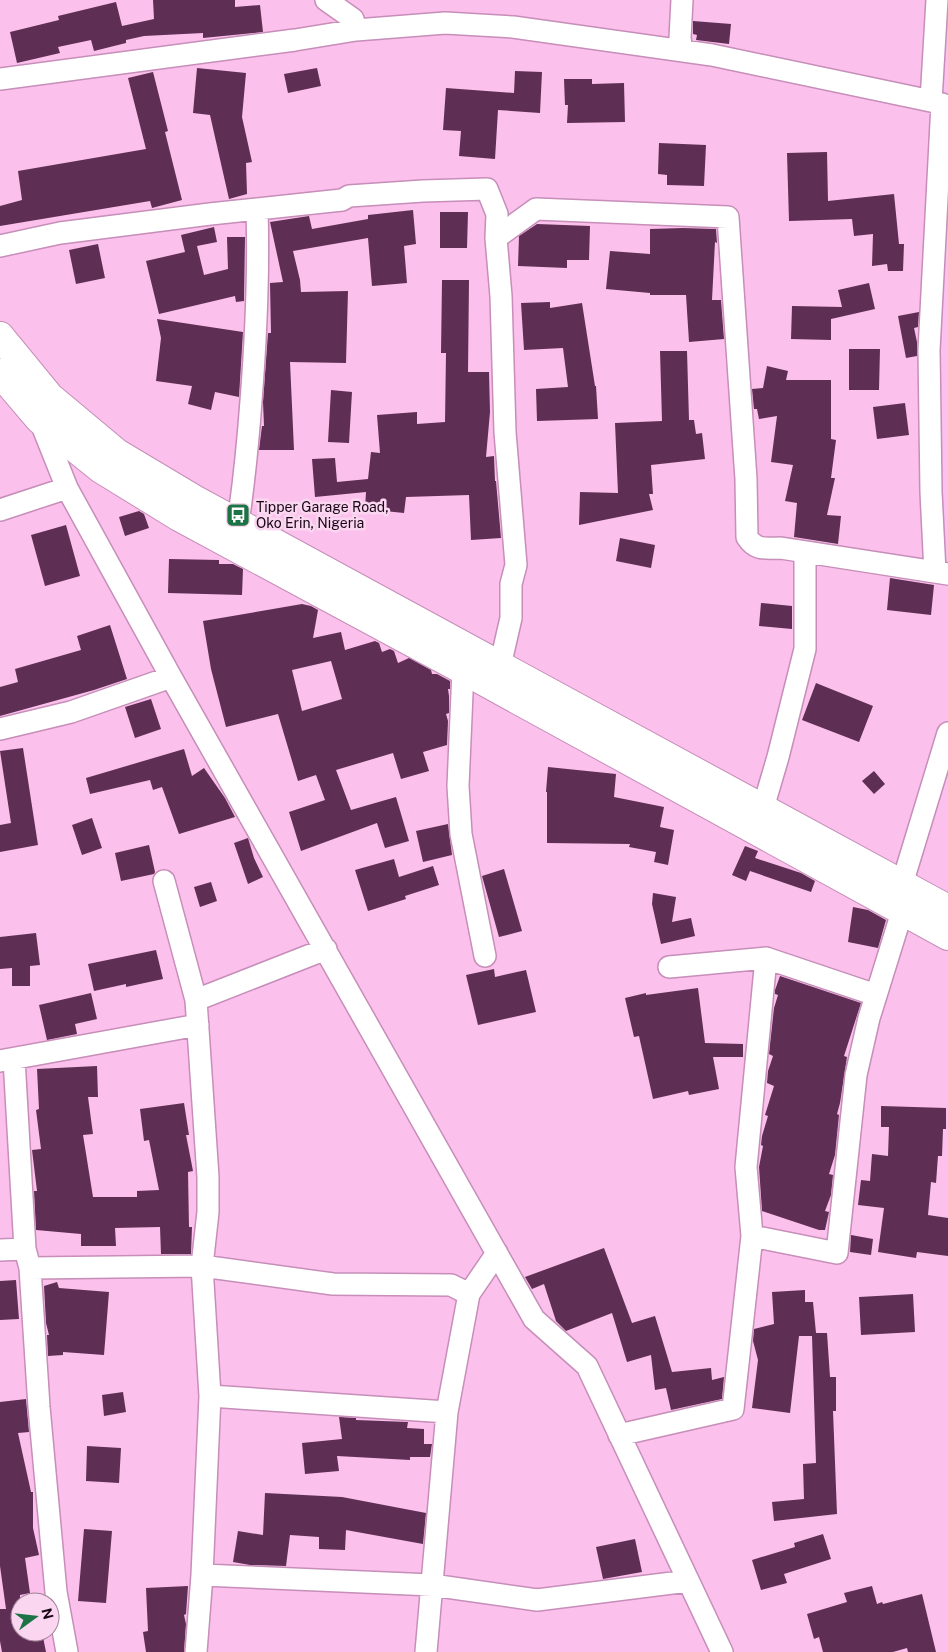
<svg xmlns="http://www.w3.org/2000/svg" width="948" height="1652" font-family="'Public Sans',sans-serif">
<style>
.building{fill:#5e2e54;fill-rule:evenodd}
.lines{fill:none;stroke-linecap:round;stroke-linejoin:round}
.street-casing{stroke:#c68eb8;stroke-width:24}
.primary-casing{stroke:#c68eb8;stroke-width:30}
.street{stroke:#fff;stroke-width:21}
.primary{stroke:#fff;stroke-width:28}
.labels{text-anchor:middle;stroke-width:5;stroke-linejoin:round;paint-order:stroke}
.poi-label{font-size:14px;fill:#190615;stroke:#fad6f0;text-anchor:start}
</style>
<rect width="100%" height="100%" fill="#fbc0ec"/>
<!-- building -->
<path class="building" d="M153 0H235V7L260 5 263 32 203 38V33L144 36 126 40V43L94 51 91 40 58 47 60 53 17 63 10 32 59 20 58 16 116 2 122 26 154 19Z
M693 21 731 24 729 44 696 40 697 35 693 34Z
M197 68 246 73 242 117 252 162 246 163 247 194 229 199 210 115 193 113Z
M317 68 321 86 288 93 284 74Z
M515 71 542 72 540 113 498 110 495 159 459 156 461 131 443 130 446 88 514 93Z
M153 72 168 131 165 132 182 200 152 208 150 201 0 226V206L22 200 18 171 146 149 128 78Z
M564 79H592V84L624 83 625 122 567 123 568 105H565Z
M659 143 706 145 704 186 667 185V175L658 174Z
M827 152 828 201 894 194 899 244H904L903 271H888L887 264 872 266 873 234 854 236 852 219 789 221 787 153Z
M413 210 416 244 404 246 407 283 372 286 368 238 293 251 300 280 301 292 348 291 346 363 290 362 294 450H259L262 426H264L263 402 268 333H271L270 283 283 282 270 222 309 216 312 229 368 219V215Z
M440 212H468L467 248H440Z
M537 224 590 226 589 260H567V268L518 266 519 236Z
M214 227 217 242 197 246 204 275 228 269 227 237H245L244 301 236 302 235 296 159 314 146 261 185 252 181 235Z
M683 228 716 229 717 243 715 242 712 300H721L724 339 689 342 686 295H650V293L606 289 610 251 650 254V229Z
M98 244 105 278 76 284 69 250Z
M442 280H469L468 372H489L490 412 486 457 494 456 495 481H496L501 538 471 540 469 495 406 497 404 513 365 509 366 492 315 497 312 459 335 458 337 482 368 479 371 452 380 453 377 415 417 412V424L445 422 446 353H441Z
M869 283 875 309 831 319V340L791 339 792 306 842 307 838 290Z
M550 302V308L582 303 595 386H596L598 419 537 421 536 389 568 387 563 348 524 350 521 303Z
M919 312 918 327 914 328 917 342V356L906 358 898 316Z
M157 319 243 332 239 397 215 392 211 410 188 404 192 386 156 381 161 338Z
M849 349H880L879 390H849Z
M660 351H687L689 420H694L696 434 702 433 705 459 651 465 653 494H649L653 510 579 525 580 492 618 493 615 423 662 421Z
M767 366 788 371 786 380H831V439L836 440 831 478H835L827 515 841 516 838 544 794 537 797 503 785 501 793 465 771 462 777 416 759 419 757 409H754L752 389 763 388Z
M331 390 352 392 349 443 328 442Z
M905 403 909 435 877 439 873 407Z
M139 511 144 514 149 528 125 536 119 517Z
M66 525 80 576 45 586 31 535Z
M620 538 655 545 651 568 616 561Z
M169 559 219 560V564H233L243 569 242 595 168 593Z
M890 578 934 585 931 615 887 610Z
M761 603 792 606V629L759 626Z
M302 604 311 606 318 610 313 638 341 632 345 650 375 641 379 643 382 652 390 649 394 651 398 663 409 658 431 670 432 674H437L450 681V689H448L449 696V713L446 714 448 721 447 745 423 752 429 771 401 779 393 753 336 770 351 810 396 797 409 841 385 848 377 823 301 851 289 812 325 800 316 775 298 781 278 714 226 727 211 669 203 621ZM331 661 342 699 302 711 292 670Z
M110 625 127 679 94 690 0 716V687L18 682 15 669 81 650 77 636Z
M816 683 873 706 859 742 802 720Z
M151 699 161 729 135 738 125 707Z
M23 748 38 845 0 852V825L11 823 0 751Z
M184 749 192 776 204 768 225 798 235 817 179 834 162 787 153 790 150 780 90 794 86 778Z
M548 767 616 774 614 797 664 807 660 827 674 830 668 865 654 862 656 852 629 847 630 844 547 843V792H546Z
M874 771 885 784 874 794 862 781Z
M92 818 102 848 82 855 72 825Z
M448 824 452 855 423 862 416 831Z
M248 838 254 858 263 877 248 884 234 843Z
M149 845 155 872 154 874 121 881 115 853Z
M745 846 758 851 755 858 801 873 815 881 811 892 750 871 746 881 732 875Z
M394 859 399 877 433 866 439 885 405 896 406 899 368 911 355 870Z
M504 869 522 931 499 937 482 876Z
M211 882 217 901 200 907 194 887Z
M653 893 676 897 672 922 691 918 695 936 661 944 652 904Z
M853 907 868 910 886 920 878 948 848 942Z
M36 933 40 965 30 966V986H12V968L0 969V937Z
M156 950 163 979 126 987V984L94 991 88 964Z
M494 969 495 977 526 970 536 1012 478 1025 466 975Z
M780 976 861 1003 844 1056 847 1057 840 1103 837 1114 839 1115 835 1155 829 1174 833 1175 831 1195 825 1211 829 1212 825 1230H819L762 1211 759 1167 763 1146 761 1145 762 1136 768 1116 765 1115 774 1086 767 1083 768 1071 773 1056 769 1054 774 1008 778 995 775 994V990Z
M698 988 705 1043 743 1044V1057H713L719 1089 689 1095 688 1091 653 1099 639 1036 634 1037 625 998 646 993V995Z
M91 993 97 1019 75 1024 77 1034 47 1040 39 1005Z
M97 1066 98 1097H88L93 1134 83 1135 93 1197H137V1191L159 1190 149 1140 144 1141 140 1109 184 1103 189 1135H186L193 1171 188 1172 189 1227H192L191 1254H161L160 1227 115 1228 116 1246H81V1234L36 1230 34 1191H37L32 1150 41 1149 36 1110 39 1109 37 1069Z
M881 1106 946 1108V1129H943L942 1156H938L936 1183 931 1182 928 1215 948 1218V1256L917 1252 916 1258 878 1252 884 1208 858 1205 861 1180 870 1181 872 1154 888 1156 889 1127H881Z
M851 1235 873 1239 871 1255 850 1252Z
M604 1248 632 1323 655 1316 672 1372 711 1368 712 1380 724 1377 722 1399 671 1410 666 1388 655 1390 651 1355 627 1362 612 1313 566 1331 556 1321 544 1284 532 1289 525 1277Z
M16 1280 19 1319 0 1320V1281Z
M57 1282 59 1288 109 1292 104 1355 63 1352V1355L48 1356 47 1335H49L46 1323 44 1286Z
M805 1290V1302H813L816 1333H827L830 1377H836V1411H833L837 1514 774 1521 772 1502 804 1499 803 1464 816 1463 812 1336H799L790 1413 752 1408 758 1360 753 1341 754 1329 774 1324 772 1292Z
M913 1294 915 1332 861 1335 859 1297Z
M123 1392 126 1412 104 1416 102 1395Z
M26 1399 29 1432 18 1433 31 1492H33V1528L39 1555 25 1558 30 1593 20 1595V1632H42L46 1652H2L0 1641V1609H6L0 1566V1402Z
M339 1417 356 1418V1420L408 1422 407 1428 424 1429V1444H432L430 1457H410V1460L337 1456 339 1471 305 1474 302 1443 342 1439Z
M87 1446 121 1448 119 1483 86 1481Z
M265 1493 342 1497 426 1513 423 1544 346 1530 345 1550 319 1549V1537L290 1535 286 1566 250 1565 233 1562 238 1531 263 1535Z
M84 1529 112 1531 106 1603 78 1601Z
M823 1534 831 1559 784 1574 787 1583 761 1590 752 1560 795 1547 794 1543Z
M635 1539 642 1572 603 1579 596 1547Z
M188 1586 186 1614 184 1615 186 1624 184 1652H146L143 1632 148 1631 146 1588Z
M872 1586 877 1604 882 1602 883 1604 922 1594 936 1652H908L907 1648 893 1652H823L819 1637 814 1639 807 1614 847 1602 844 1593Z"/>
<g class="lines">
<!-- street casing -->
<g class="street-casing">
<path id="street" d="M326 0 353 19 356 30
M682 0 680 38 682 51
M0 79 295 40 356 30 445 23 513 27 712 55 931 101 948 106
M931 101 937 0
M496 238 536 209 728 217 746 479 747 537C756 551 765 548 781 548L948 574
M0 246 60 233 210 214 323 202 342 200 349 196 423 191 487 189 497 214 496 238 501 296 505 432 516 565 511 584V618L500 666
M39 418 67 488 171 677 534 1319 587 1366 722 1652
M0 510 67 488
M238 523C244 482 248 442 251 401 256 337 259 273 257 209
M935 572 931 492 929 350 942 104
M463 670 458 786 461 834 485 956
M0 729 71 712 171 677
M763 808 778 757 805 649V552
M164 881 196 1000 208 1177V1212L202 1266 210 1396 202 1575 196 1652
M902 884 948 733
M766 958 746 1167 752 1236 837 1253 856 1075 869 1018 902 912
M669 967 766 958 876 995
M196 1000 326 949
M14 1059 25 1249 30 1268 39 1407 56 1592 67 1652
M0 1061 198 1025
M0 1250 25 1249
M30 1268 202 1266 333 1284 451 1285 469 1294
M210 1396 447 1412
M619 1435 733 1409 752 1236
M202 1575 432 1585 537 1600 688 1581
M426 1652 447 1412 469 1294 497 1253"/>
</g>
<!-- primary casing -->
<g class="primary-casing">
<path id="primary" d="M0 336 50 397 117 453 194 499 948 909
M0 373 39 419 101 469 179 517 463 670 948 936"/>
</g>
<!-- street -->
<use href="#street" class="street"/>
<!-- primary -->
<use href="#primary" class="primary"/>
</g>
<!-- icons -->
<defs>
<g id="bus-square" transform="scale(1.25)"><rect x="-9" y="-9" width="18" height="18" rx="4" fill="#1c7346" stroke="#fad6f0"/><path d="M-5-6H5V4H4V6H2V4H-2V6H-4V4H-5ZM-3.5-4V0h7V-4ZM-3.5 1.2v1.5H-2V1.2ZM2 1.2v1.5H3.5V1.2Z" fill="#fff"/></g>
</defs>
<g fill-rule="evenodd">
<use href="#bus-square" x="238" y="515"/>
</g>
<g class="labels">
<!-- poi labels -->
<g class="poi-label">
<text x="256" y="512">Tipper Garage Road,<tspan x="256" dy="16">Oko Erin, Nigeria</tspan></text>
</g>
</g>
<!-- north arrow -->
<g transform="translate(35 1617) rotate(75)"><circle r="24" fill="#fad6f0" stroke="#a08398"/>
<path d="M0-4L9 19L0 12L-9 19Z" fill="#1c7346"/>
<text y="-8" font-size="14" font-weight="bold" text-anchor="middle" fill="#190615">N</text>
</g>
</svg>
